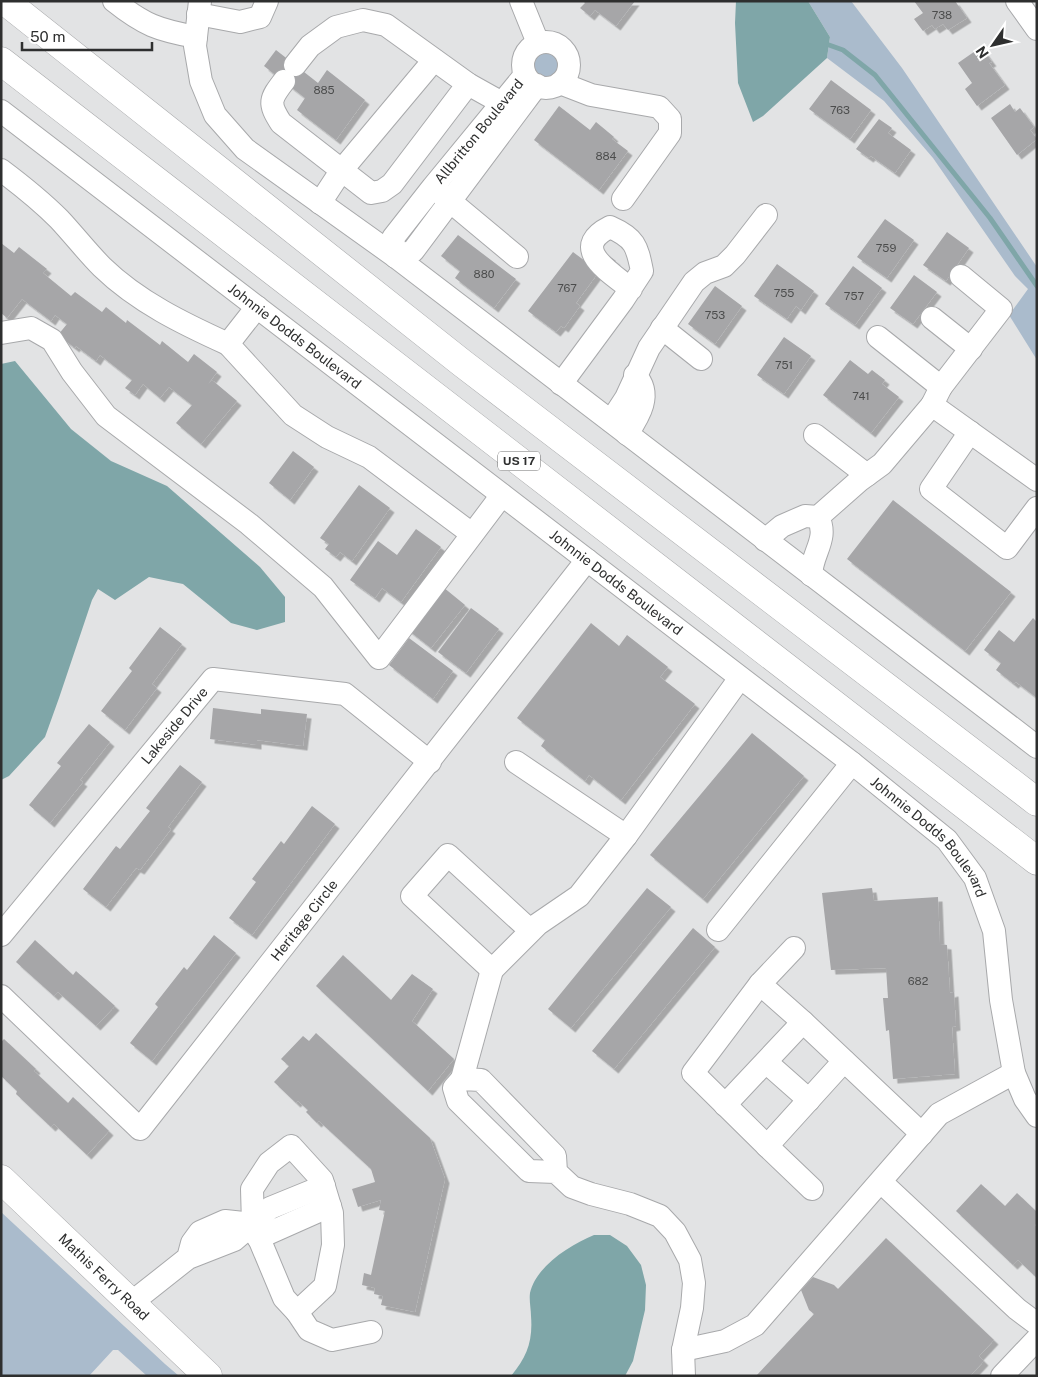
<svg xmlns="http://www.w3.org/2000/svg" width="1038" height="1377" font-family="'Public Sans',sans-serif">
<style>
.green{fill:#abc}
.water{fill:#7fa6a8}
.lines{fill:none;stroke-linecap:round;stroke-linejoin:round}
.stream{stroke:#7fa6a8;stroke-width:5}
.building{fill:#a6a6a8;filter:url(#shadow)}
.minor-casing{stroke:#a8a9ab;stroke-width:24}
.major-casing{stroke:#a8a9ab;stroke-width:29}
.highway-casing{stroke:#a8a9ab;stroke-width:29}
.minor{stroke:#fff;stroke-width:22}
.major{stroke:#fff;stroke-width:28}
.highway{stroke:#fff;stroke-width:28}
.labels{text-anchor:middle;stroke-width:4.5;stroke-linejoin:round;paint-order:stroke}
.number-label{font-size:11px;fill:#4c4d4d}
.shield{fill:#fff;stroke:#6d6d6d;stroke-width:1}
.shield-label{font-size:12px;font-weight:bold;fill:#2e2f2f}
.street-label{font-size:14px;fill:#2e2f2f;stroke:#fff}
</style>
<defs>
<filter id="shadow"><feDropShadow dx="4.5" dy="4.5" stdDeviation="0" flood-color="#0004"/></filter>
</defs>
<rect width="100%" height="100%" fill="#e2e3e4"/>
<!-- green -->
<path class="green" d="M808 1H851L902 68 1037 267V360L1009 315 1028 289 1015 276 933 158 884 101 827 58 830 37Z
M533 64a13 13 0 1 1 26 0a13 13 0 1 1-26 0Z
M1 1212 165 1364 179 1376H147L118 1350H113L89 1376H1Z"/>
<!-- water -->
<path class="water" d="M736 1H808L830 37 827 58 763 116 753 122 738 83 735 23Z
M15 361 71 429 111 461 167 486 260 567 285 597V622L257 630 231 623 183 584 149 577 115 600 98 589 92 600 59 698 45 737 9 776 1 780V364Z
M594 1235H610L627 1246 641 1265 646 1285 645 1310 633 1361 625 1376H511C527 1357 533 1341 531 1316 531 1309 529 1300 530 1293 536 1266 570 1245 594 1235Z"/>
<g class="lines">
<!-- stream -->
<path class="stream" d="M829 45 843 50 875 75 990 218 1037 286"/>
</g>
<!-- building -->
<path class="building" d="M583 1H635L616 26 595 10 590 16 580 8 585 3Z
M914 1H955L967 18 948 30 943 24 935 29 932 25 923 31 914 19 923 13Z
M981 47 992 62 989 63 1005 85 977 106 965 89 972 83 958 63Z
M276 50 318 83 327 70 365 100 336 140 297 110 305 98 264 66Z
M831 80 871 110 850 139 809 109Z
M1010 104 1015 112 1020 108 1034 127 1030 130 1037 139 1017 155 991 118Z
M559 106 590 130 596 122 614 137 612 139 628 151 599 190 534 140Z
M879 119 892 128 888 133 911 150 895 173 871 156 869 158 856 149Z
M885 219 914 240 887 278 857 257Z
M947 232 969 248 946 281 923 265Z
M458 235 516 279 494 308 455 278 460 271 441 256Z
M1 243 14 253 19 247 47 269 43 273 71 296 75 292 102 312 106 307 126 323 127 320 160 345 162 341 188 362 194 354 217 372 208 384 212 380 237 401 201 444 176 423 192 405 169 387 160 398 143 384 135 395 125 388 132 380 100 355 96 361 76 346 75 348 58 335 67 324 55 315 51 321 22 299 7 318 1 313Z
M573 252 593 267 604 252 616 261 611 266 598 273 576 303 580 306 564 328 561 326 556 332 528 311Z
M777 264 814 291 801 310 796 306 787 319 754 296Z
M853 266 882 288 855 325 825 304Z
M914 275 937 292 913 324 890 308Z
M715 286 742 306 715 344 688 324Z
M784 337 811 356 784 394 757 375Z
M850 360 868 374 872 370 885 380 882 384 899 397 871 433 823 395Z
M293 451 314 467 290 500 269 483Z
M359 485 390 508 352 561 340 552 336 557 325 549 329 544 320 538Z
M893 500 1011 592 965 651 847 559Z
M416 529 441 547 401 602 382 588 375 598 350 580 378 541 397 555Z
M438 583 465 605 431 648 403 626Z
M471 608 499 629 466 673 438 652Z
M1033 618 1037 622V698L1016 682 1014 684 996 670 1001 663 984 650 999 630 1014 642Z
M591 623 619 646 627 635 668 667 660 677 695 704 621 800 589 775 585 781 541 746 545 740 517 718Z
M160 627 182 644 152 684 157 688 125 730 101 711 132 671 129 668Z
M409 638 453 671 433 699 389 665Z
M213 708 261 714V709L307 714 303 746 257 740V745L210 739Z
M89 724 110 742 80 780 83 782 50 823 29 805 61 766 57 763Z
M752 733 804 776 703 899 650 855Z
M180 765 202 782 168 827 171 829 140 870 136 868 106 907 83 889 116 846 120 849 150 811 146 808Z
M312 806 335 824 252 935 229 918 256 882 252 879 281 841 284 844Z
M647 888 671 907 571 1028 548 1009Z
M872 888 874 901 938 897 940 944 947 945 950 993 954 992 956 1026 952 1027 955 1074 893 1079 889 1030 886 1031 883 998H888L886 968 831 970 822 893Z
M693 928 715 947 614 1069 592 1051Z
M214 935 236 953 152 1061 130 1043 158 1007 155 1004 184 967 187 970Z
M35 940 73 975 76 971 115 1006 96 1026 58 992 54 996 16 962Z
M343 955 391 1000 412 974 433 989 412 1021 454 1059 428 1091 316 986Z
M316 1033 430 1138 445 1179 415 1312 381 1305 383 1296 374 1294 375 1288 362 1285 364 1273 371 1275 385 1211 379 1210 381 1200 358 1207 352 1189 375 1182 371 1169 319 1121 317 1123 306 1112 308 1110 298 1101 296 1103 274 1082 289 1066 281 1059 303 1036 309 1041Z
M4 1039 36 1069 34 1071 68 1103 73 1097 109 1131 87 1155 54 1124 51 1127 16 1094 17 1091 1 1076V1042Z
M981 1184 1005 1206 1017 1193 1037 1212V1223L1035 1225 1037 1228V1278L1018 1260 1013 1265 956 1211Z
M886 1238 994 1340 979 1356 984 1361 970 1376H756L814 1314 809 1310 801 1290 813 1277 834 1285 838 1289Z"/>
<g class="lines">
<!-- minor casing -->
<g class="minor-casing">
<g id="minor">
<path d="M114 1C144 25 158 30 196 37"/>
<path d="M200 1 195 46 201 81 215 115 245 149 396 257 1037 747"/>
<path d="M521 1 538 43"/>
<path d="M1017 1 1037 29"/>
<path d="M198 14 240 22 260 17 267 1"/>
<circle cx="546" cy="65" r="23"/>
<path d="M295 65 310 46 336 27 363 20 386 25 468 84 502 103"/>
<path d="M284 81C270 99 268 103 281 123L371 193 382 191 392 184 468 84"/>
<path d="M560 83 591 95 659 107 670 119V133L623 199"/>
<path id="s1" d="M1 111 852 763 947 840 975 878 994 931 1001 1000 1014 1073 1025 1099 1037 1116"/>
<path d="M1 170C21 185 41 201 59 219 74 235 87 252 102 267 138 302 184 324 228 344"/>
<path d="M439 192 517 257"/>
<path d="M320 203 341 171 434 60"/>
<path id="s2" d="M396 257 393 238 433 187 525 75"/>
<path d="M396 257 413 251 537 85"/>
<path d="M257 307 228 344 293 415 327 437 369 457 472 534"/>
<path d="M932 318 971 349"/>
<path d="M662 328 701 359"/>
<path d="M1 333 31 328 52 340 72 372 106 416 249 524 323 587 379 658 502 495"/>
<path d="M878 337 941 387"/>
<path d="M561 384 623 300 642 271C637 246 635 238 610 227 568 248 610 272 631 289"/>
<path d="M932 405 941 387 1001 309 961 276"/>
<path d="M611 421 626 398 649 348 694 282 705 273 724 266 735 255 766 215"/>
<path d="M970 432 931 489 1007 548 1037 508"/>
<path d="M627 434C639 416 653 394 635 375"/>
<path d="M815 435 867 475"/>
<path d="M765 540 782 526 805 516 818 517 860 480 882 464 932 405 1037 480"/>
<path d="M811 575C812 552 829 539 818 517"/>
<path d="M516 762 626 836 740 678"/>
<path d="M718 930 852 763"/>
<path d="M531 931 448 855 412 896 492 970 538 924 579 896 626 836"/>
<path id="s3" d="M1 935 213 679 345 694 430 762"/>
<path d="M794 948 760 984 803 1022 922 1134"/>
<path d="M760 984 693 1073 767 1146"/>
<path id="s4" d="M1 996 140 1129 587 560"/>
<path d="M766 1062 809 1100"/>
<path d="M462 1079 492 970"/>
<path d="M725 1105 803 1022"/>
<path d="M291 1146 322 1180 332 1213 333 1245 325 1286 297 1312 284 1298 253 1224 252 1189 269 1163Z"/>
<path d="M556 1172 555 1156 481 1080 462 1079 454 1088 458 1101 529 1171 556 1172 572 1187 591 1194 630 1204 660 1216 675 1232 690 1260 694 1283 692 1308 683 1350 684 1376"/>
<path d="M881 1182 1017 1309 1037 1324"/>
<path d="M812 1189 767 1146 844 1061"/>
<path d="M253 1224 270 1208 324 1186"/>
<path d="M258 1238 330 1206"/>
<path d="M131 1303 188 1258 234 1240 253 1224 225 1221 200 1232 192 1243 188 1258"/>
<path d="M297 1312 309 1330 332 1340 371 1332"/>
<path d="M683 1350 725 1341 755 1325 939 1114 1014 1073"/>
<path d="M1002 1376 1037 1339"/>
</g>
</g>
<!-- major casing -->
<g class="major-casing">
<g id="major">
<path id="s5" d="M1 1179 208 1376"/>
</g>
</g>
<!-- highway casing -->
<g class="highway-casing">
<path id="highway" d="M5 1 462 363 1037 802
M1 61 1037 861"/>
</g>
<!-- minor -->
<use href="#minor" class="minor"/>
<!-- major -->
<use href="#major" class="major"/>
<!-- highway -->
<use href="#highway" class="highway"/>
</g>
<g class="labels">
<!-- number labels -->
<g class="number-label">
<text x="942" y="19">738</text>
<text x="324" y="94">885</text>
<text x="840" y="114">763</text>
<text x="606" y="160">884</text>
<text x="886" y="252">759</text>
<text x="484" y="278">880</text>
<text x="567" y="292">767</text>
<text x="784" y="297">755</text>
<text x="854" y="300">757</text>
<text x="715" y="319">753</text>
<text x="784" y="369">751</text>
<text x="861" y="400">741</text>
<text x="918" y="985">682</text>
</g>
<!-- shield labels -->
<rect class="shield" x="498" y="451.5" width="42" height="19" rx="4"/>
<g class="shield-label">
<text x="519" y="465">US 17</text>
</g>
<!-- street labels -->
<g class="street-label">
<text dy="5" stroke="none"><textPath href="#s2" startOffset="156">Allbritton Boulevard</textPath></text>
<text dy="5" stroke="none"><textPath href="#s1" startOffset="370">Johnnie Dodds Boulevard</textPath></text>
<text dy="5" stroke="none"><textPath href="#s1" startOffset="775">Johnnie Dodds Boulevard</textPath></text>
<text dy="5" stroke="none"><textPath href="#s3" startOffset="272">Lakeside Drive</textPath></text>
<text dy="5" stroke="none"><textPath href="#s1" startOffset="1180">Johnnie Dodds Boulevard</textPath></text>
<text dy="5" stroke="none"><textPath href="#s4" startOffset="458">Heritage Circle</textPath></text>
<text dy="5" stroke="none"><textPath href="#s5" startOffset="142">Mathis Ferry Road</textPath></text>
</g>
</g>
<!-- border -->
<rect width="1038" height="1377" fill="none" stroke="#2e2f2f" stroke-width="5"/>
<!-- north arrow -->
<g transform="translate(993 45) rotate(236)" stroke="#ffffff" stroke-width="4" paint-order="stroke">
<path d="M0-4L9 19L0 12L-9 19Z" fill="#2e2f2f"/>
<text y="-8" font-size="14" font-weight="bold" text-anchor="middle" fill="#2e2f2f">N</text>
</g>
<!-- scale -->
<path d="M22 42v8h130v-8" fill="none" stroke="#2e2f2f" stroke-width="2.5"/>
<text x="30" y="42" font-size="15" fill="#2e2f2f" stroke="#ffffff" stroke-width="4" paint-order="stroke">50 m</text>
</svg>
